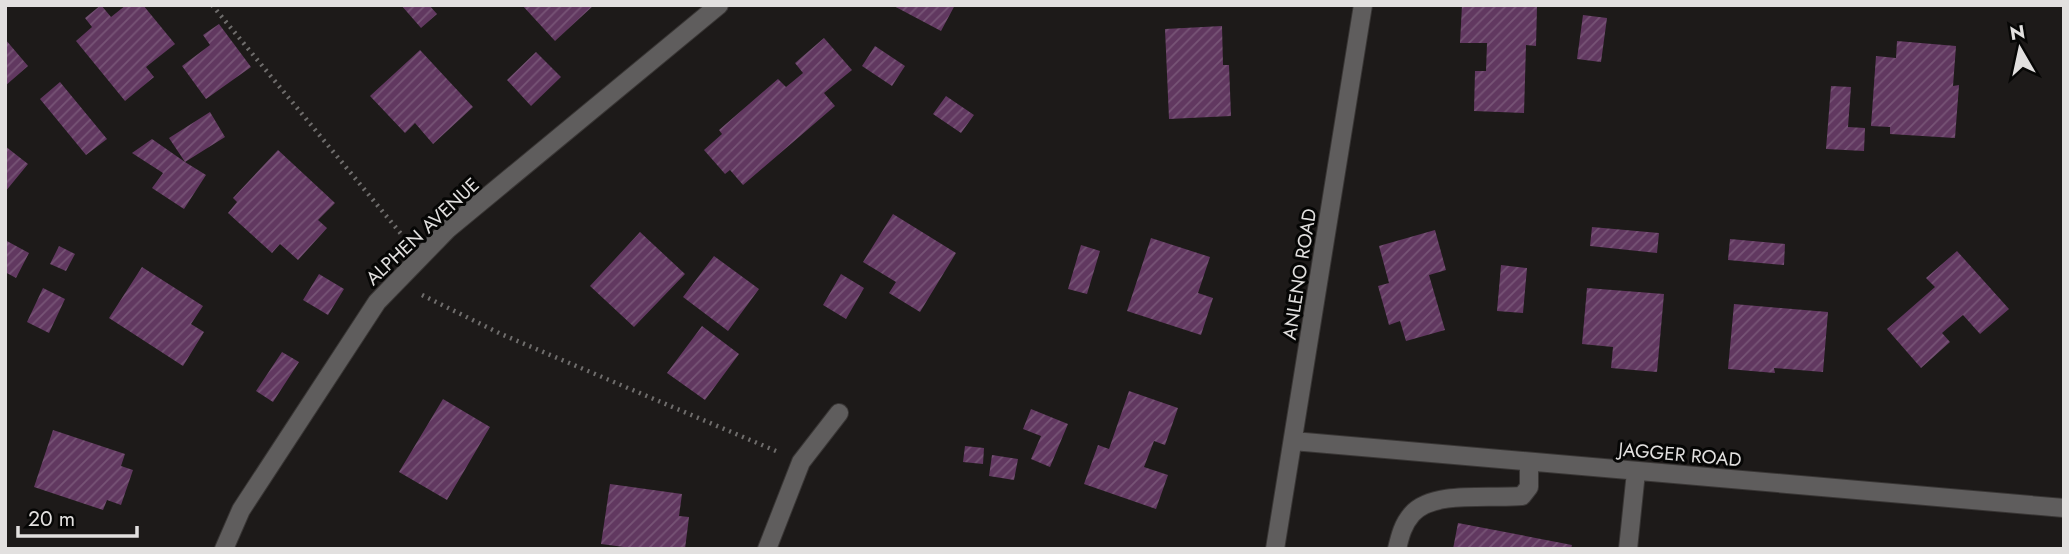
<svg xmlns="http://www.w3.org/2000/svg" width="2069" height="554" font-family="Jost,sans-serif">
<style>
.building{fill:url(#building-hatch)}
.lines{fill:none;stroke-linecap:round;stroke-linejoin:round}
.minor-casing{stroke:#393635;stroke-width:20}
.path{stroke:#6f6d6c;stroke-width:4.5;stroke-dasharray:2 5;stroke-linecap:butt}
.minor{stroke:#5f5d5d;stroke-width:18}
.labels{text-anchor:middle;stroke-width:6;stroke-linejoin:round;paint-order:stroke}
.street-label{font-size:19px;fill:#e2e0df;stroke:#060605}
</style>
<defs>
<pattern id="building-hatch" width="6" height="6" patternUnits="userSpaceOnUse" patternTransform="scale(1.75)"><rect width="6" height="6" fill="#613860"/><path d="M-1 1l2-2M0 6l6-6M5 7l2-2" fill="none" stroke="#775476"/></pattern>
</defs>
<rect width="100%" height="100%" fill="#1d1a19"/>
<!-- building -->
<path class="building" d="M101 5 111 17 126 5H143L175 44 146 67 154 77 125 101 76 41 92 27 85 18Z
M401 5H429L437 14 421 28Z
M522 5H594L555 41Z
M892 5H955L941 31Z
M1462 5 1537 7 1536 46 1526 45 1524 113 1474 111 1475 71H1486L1487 43H1460Z
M1583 15 1607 18 1601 62 1577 59Z
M219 24 251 67 206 99 182 66 210 45 203 35Z
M1222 26 1223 65H1229L1231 116 1169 119 1165 29Z
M824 38 852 70 824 93 835 106 743 185 730 170 725 174 704 150 722 134 719 130 778 79 786 87 803 73 795 63Z
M5 39 28 66 5 86Z
M1897 41 1956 46 1953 86 1959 85 1955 138 1890 134V127L1871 126 1876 56 1896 58Z
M875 46 905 66 892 86 862 66Z
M420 50 473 107 433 144 415 123 405 133 370 96Z
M536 52 561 77 531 106 507 80Z
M60 82 107 139 86 155 40 99Z
M1831 86 1851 87 1848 127 1865 128 1864 151 1826 149Z
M946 96 974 115 961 133 933 114Z
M210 112 225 137 185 162 169 138Z
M152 139 185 162 206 175 184 209 152 188 163 173 132 153Z
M5 146 28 164 5 192Z
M278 150 335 203 318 220 327 228 298 260 280 244 272 253 228 213 237 202 233 198Z
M893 214 956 253 920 312 889 293 896 282 863 262Z
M1592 227 1659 233 1657 253 1590 246Z
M1435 230 1446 270 1429 275 1445 330 1406 341 1400 321 1389 325 1378 286 1389 283 1379 246Z
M640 232 685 274 634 327 590 286Z
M1151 238 1210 257 1198 293 1213 298 1201 335 1127 311Z
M1730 239 1785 244 1784 265 1728 260Z
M5 240 29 253 16 278 5 272Z
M1081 245 1100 251 1087 294 1068 289Z
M59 246 75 254 66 271 50 264Z
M1957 251 2009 309 1980 334 1963 315 1942 333 1950 342 1921 368 1887 329 1935 287 1926 278Z
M714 256 759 289 728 331 683 297Z
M1501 265 1527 268 1523 313 1497 311Z
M142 267 203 306 191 324 204 332 183 366 109 318Z
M319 274 344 289 328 315 303 300Z
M841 274 864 288 846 319 823 305Z
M43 288 65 299 49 333 27 322Z
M1587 288 1664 294 1657 372 1611 368 1613 347 1582 344Z
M1734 304 1828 312 1823 372 1774 368 1775 373 1728 369Z
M702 326 739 354 705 400 667 373Z
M282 352 299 362 273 402 256 391Z
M1129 391 1178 408 1165 445 1154 441 1144 467 1168 475 1156 509 1084 484 1098 445 1109 449Z
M443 399 490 427 447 500 399 472Z
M1031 409 1068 424 1050 467 1031 459 1041 436 1023 429Z
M53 430 125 454 121 466 133 470 121 505 107 500 103 510 34 487Z
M965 446 984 448 983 464 963 462Z
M992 455 1018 459 1014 480 989 476Z
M610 484 682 494 679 516 689 517 685 549H639L601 544Z
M1458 523 1572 545 1571 549H1453Z"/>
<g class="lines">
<!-- minor casing -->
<g class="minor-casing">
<path id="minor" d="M1293 441 2064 508
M224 549 241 510 377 302 448 229 719 5
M767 549 801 462 839 413
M1275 549 1363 5
M1397 549C1400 536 1403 524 1412 514 1433 490 1491 499 1522 496L1529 487V462
M1628 549 1636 472"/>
</g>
<!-- path -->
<path class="path" d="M212 5 402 235
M422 295 501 334 776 451"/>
<!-- minor -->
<use href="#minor" class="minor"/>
</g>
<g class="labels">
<!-- street labels -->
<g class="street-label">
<text transform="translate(422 231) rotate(-43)" y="7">ALPHEN AVENUE</text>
<text transform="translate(1299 274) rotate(-81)" y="7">ANLENO ROAD</text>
<text transform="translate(1680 454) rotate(5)" y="7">JAGGER ROAD</text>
</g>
</g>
<!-- border -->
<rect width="2069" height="554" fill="none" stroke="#e2e0df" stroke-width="14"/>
<!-- north arrow -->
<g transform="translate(2020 49) rotate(351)" stroke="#060605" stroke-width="5" paint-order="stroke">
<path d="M0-5L12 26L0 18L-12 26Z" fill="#e2e0df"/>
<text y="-10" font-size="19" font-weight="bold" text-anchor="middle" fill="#e2e0df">N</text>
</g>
<!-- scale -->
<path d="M18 526v10h119v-10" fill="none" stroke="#e2e0df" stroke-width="3.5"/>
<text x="28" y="526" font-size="21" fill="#e2e0df" stroke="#060605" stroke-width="5" paint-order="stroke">20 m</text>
</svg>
